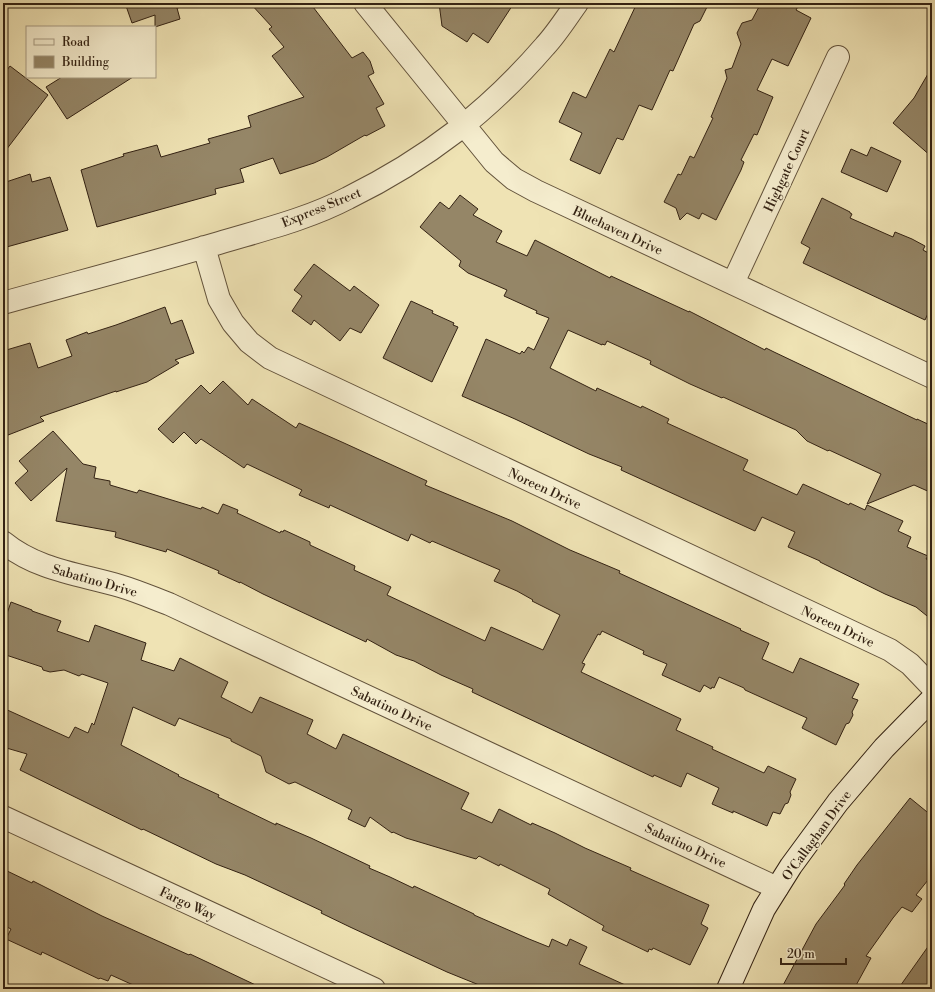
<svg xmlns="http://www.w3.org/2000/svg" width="935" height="992" font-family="'Libre Bodoni',serif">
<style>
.building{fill:#958667;stroke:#332213}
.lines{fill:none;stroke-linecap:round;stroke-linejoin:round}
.street-casing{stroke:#62523b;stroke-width:24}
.secondary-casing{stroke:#332213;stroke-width:24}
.street{stroke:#f5edce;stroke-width:22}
.secondary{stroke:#f5edce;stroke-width:22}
.labels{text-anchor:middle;stroke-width:3;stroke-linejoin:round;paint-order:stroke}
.street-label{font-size:13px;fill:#332213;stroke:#f5edce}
</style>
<rect width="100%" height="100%" fill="#efe3b4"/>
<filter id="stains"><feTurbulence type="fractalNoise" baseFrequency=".005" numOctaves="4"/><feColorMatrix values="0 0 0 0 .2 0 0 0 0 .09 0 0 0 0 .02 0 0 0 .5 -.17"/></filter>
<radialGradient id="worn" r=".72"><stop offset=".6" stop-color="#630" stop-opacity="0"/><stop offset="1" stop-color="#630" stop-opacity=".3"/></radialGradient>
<!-- building -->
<path class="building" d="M125 3H181L182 7 177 8 180 19 155 27V15L132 23Z
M250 3H310L352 58 363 52 370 61 374 73 368 76 384 104 376 108 385 126 366 136 365 135 327 157 314 163 280 174 273 158 240 169 244 182 215 189 216 194 97 227 81 170 124 156 123 154 157 145 161 157 210 143 208 139 251 127 248 116 304 97 272 56 284 47 269 29 272 27Z
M439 3H514L488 43 473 33 467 42 442 26Z
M637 3H709L700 21 694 24 673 71 670 70 652 110 639 105 623 140 617 138 600 174 570 160 582 133 559 122 573 92 586 98 610 49 614 52Z
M761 3H800L796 10 811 18 788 66 772 59 757 90 773 97 757 135 754 134 741 160 744 162 741 170 716 220 702 213 699 219 687 213 680 220 676 208 664 202 678 174 681 175 690 156 694 158 713 118 711 117 727 78 725 70 732 68 741 44 737 33 742 23 752 20Z
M10 66 48 95 3 154V75Z
M932 67V157L893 123 914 98Z
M62 77H133L67 119 46 87Z
M871 147 901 161 887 192 841 172 851 149 867 156Z
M30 174 32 182 50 177 68 230 3 248V183Z
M460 195 478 209 473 215 502 231 496 242 527 256 535 240 610 278 611 276 689 312V311L765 350 766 348 774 352 917 420V419L932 426V493L914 485 867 504 881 474 829 450 828 451 807 441 796 430 723 397 722 398 690 384 650 364 651 361 607 341 605 345 602 344V345L568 330 550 368 596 391 597 388 639 407 641 408 642 406 669 419 667 423 748 460 743 470 797 495 803 484 849 505 850 503 865 510 867 505 903 521 898 531 911 537 907 547 928 556 926 559 932 562V620L916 607 885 594 820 562V561L788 547 795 532 762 517 755 531 621 470 622 467 589 454 515 419 462 396 486 339 520 354 522 351 524 353 528 347 534 350 549 318 536 313 537 311 504 296 507 290 468 273 459 266 461 261 420 227 440 202 449 209Z
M822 198 850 212V213L852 214 850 218 893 237 895 232 912 239 925 246 923 250 932 255V305L925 320 803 263 810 248 801 243Z
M314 264 350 291 354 286 379 305 361 333 350 328 340 341 314 320 311 325 292 311 302 296 294 290Z
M411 301 433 311 432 313 454 323 453 325 458 327 432 382 383 358Z
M165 307 171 324 182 320 194 353 175 360 179 363 147 382 116 392V391L40 417 44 421 3 437V351L30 343 38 368 72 356 66 340 87 332 88 334 116 325Z
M223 381 248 405 252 399 296 428 299 423 344 443 427 481 425 485 512 521 570 550 620 571 619 573 741 629 740 630 769 643 762 659 793 673 800 658 859 684 852 698 858 700 852 712 853 715 849 723 846 724 836 745 802 728 807 718 745 690 744 688 719 677 714 688 712 687 711 689 704 685 700 692 662 675 667 664 643 654 644 651 602 631 600 635 598 634 582 663 585 664 581 672 681 719 676 730 713 747 712 749 764 773 768 766 796 779 790 792 791 795 788 803 785 804 780 814 773 812 767 826 733 811V813L712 804 719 788 687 773 681 787 654 775 653 777 472 692 473 689 441 675 414 661 396 655 367 639 366 642 263 594 240 582V583L218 573 219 571 198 562 167 549 166 552 115 537 116 532 56 521 67 468 31 501 15 483 28 471 19 461 53 431 83 464 96 467 94 478 110 481V485L137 493 139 490 201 509 202 507 218 514 223 504 238 510 237 513 280 533 281 531 283 532 284 530 310 542V545L312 546 355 566 354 570 391 587 387 595 485 641 491 627 543 650 560 615 532 601 533 600 517 591 494 581 500 570 432 541 430 543 411 534 408 541 330 505 329 508 299 495 302 490 247 464 244 468 201 439 196 444 184 432 173 443 158 429 201 385 210 394Z
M11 602 32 610V611L61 621 57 631 89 642 95 625 146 643 141 660 174 671 180 658 228 682 221 697 252 713 260 697 313 720 307 734 336 749 343 734 469 793 461 809 492 823 499 809 531 825 532 823 555 833 585 848 631 868 630 870 709 905 701 924 708 928 690 965 653 948 652 950 649 949 648 952 602 930 604 926 548 894 550 889 500 864 499 866 479 856 476 859 406 838 393 832 392 833 370 817 365 827 348 819 352 810 295 782 289 784 266 772 261 756 231 741V739L179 718 175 726 133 707 121 745 179 775 178 776 219 795 218 797 276 825V823L311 838 370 866 369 868 390 877 413 888 414 886 474 914V915L529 939 549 947 552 939 567 946 570 939 587 947 579 964 634 989H489L447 972 350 927 321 913 322 911 245 875 216 864 143 829 142 830 20 770 27 754 3 747V708L69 738 75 727 88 733 92 723 94 725 108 683 82 674 79 676 64 670 50 672 43 670 42 667 3 654V625Z
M910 798 932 816V875L916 895 922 899 912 912 902 907 893 918 866 956 871 958 854 989H781L816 924 845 885 844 884 857 865Z
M3 869 32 883 33 881 102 916 189 955 190 954 207 962 264 989H142L111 975 108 981 100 978 99 979 42 952 41 955 6 939 11 929 3 925Z
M932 941V989H898Z"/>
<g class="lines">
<!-- street casing -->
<g class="street-casing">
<path id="street" d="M365 3 494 162 514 179 536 191 932 377
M204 247 219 299 233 323 249 342 270 358 890 650 910 664 932 687
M733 283 838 57
M3 303C75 283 147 264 219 243 262 230 308 219 348 198 427 159 488 112 545 46 557 33 567 17 577 3
M3 542C37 570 79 574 120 586 137 591 153 598 169 604L777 888
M3 817 374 989"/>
</g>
<!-- secondary casing -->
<g class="secondary-casing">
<path id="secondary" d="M728 989 764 909 791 866 838 802 884 748 932 699"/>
</g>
<!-- street -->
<use href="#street" class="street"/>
<!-- secondary -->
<use href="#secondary" class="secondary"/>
</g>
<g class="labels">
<!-- street labels -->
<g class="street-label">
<text transform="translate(786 170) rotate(-65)" y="5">Highgate Court</text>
<text transform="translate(321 207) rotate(-22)" y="5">Express Street</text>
<text transform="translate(618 230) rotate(25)" y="5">Bluehaven Drive</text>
<text transform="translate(545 488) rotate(25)" y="5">Noreen Drive</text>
<text transform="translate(95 580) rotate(16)" y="5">Sabatino Drive</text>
<text transform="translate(838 626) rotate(25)" y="5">Noreen Drive</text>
<text transform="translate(392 708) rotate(25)" y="5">Sabatino Drive</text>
<text transform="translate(816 835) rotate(-54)" y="5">O'Callaghan Drive</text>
<text transform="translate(686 845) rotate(25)" y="5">Sabatino Drive</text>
<text transform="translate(188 903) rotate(25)" y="5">Fargo Way</text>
</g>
</g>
<!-- margin -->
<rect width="935" height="992" fill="none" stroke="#efe3b4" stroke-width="16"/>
<rect x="4" y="4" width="927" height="984" fill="none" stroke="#332213" stroke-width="2"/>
<rect x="8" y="8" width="919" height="976" fill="none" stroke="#332213"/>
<!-- legend -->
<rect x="26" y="26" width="130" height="52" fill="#f5edce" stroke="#a79c83"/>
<rect x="34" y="39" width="20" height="6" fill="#f5edce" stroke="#a79c83"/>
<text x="62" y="46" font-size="12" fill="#332213">Road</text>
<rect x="34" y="56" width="20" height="12" fill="#958667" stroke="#a79c83"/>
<text x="62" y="66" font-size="12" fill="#332213">Building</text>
<!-- scale -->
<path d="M781 958v6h65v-6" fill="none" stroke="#332213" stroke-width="2"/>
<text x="787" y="958" font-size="12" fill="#332213" stroke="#f5edce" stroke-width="3" paint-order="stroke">20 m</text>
<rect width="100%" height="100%" filter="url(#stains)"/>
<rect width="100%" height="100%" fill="url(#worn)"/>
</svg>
